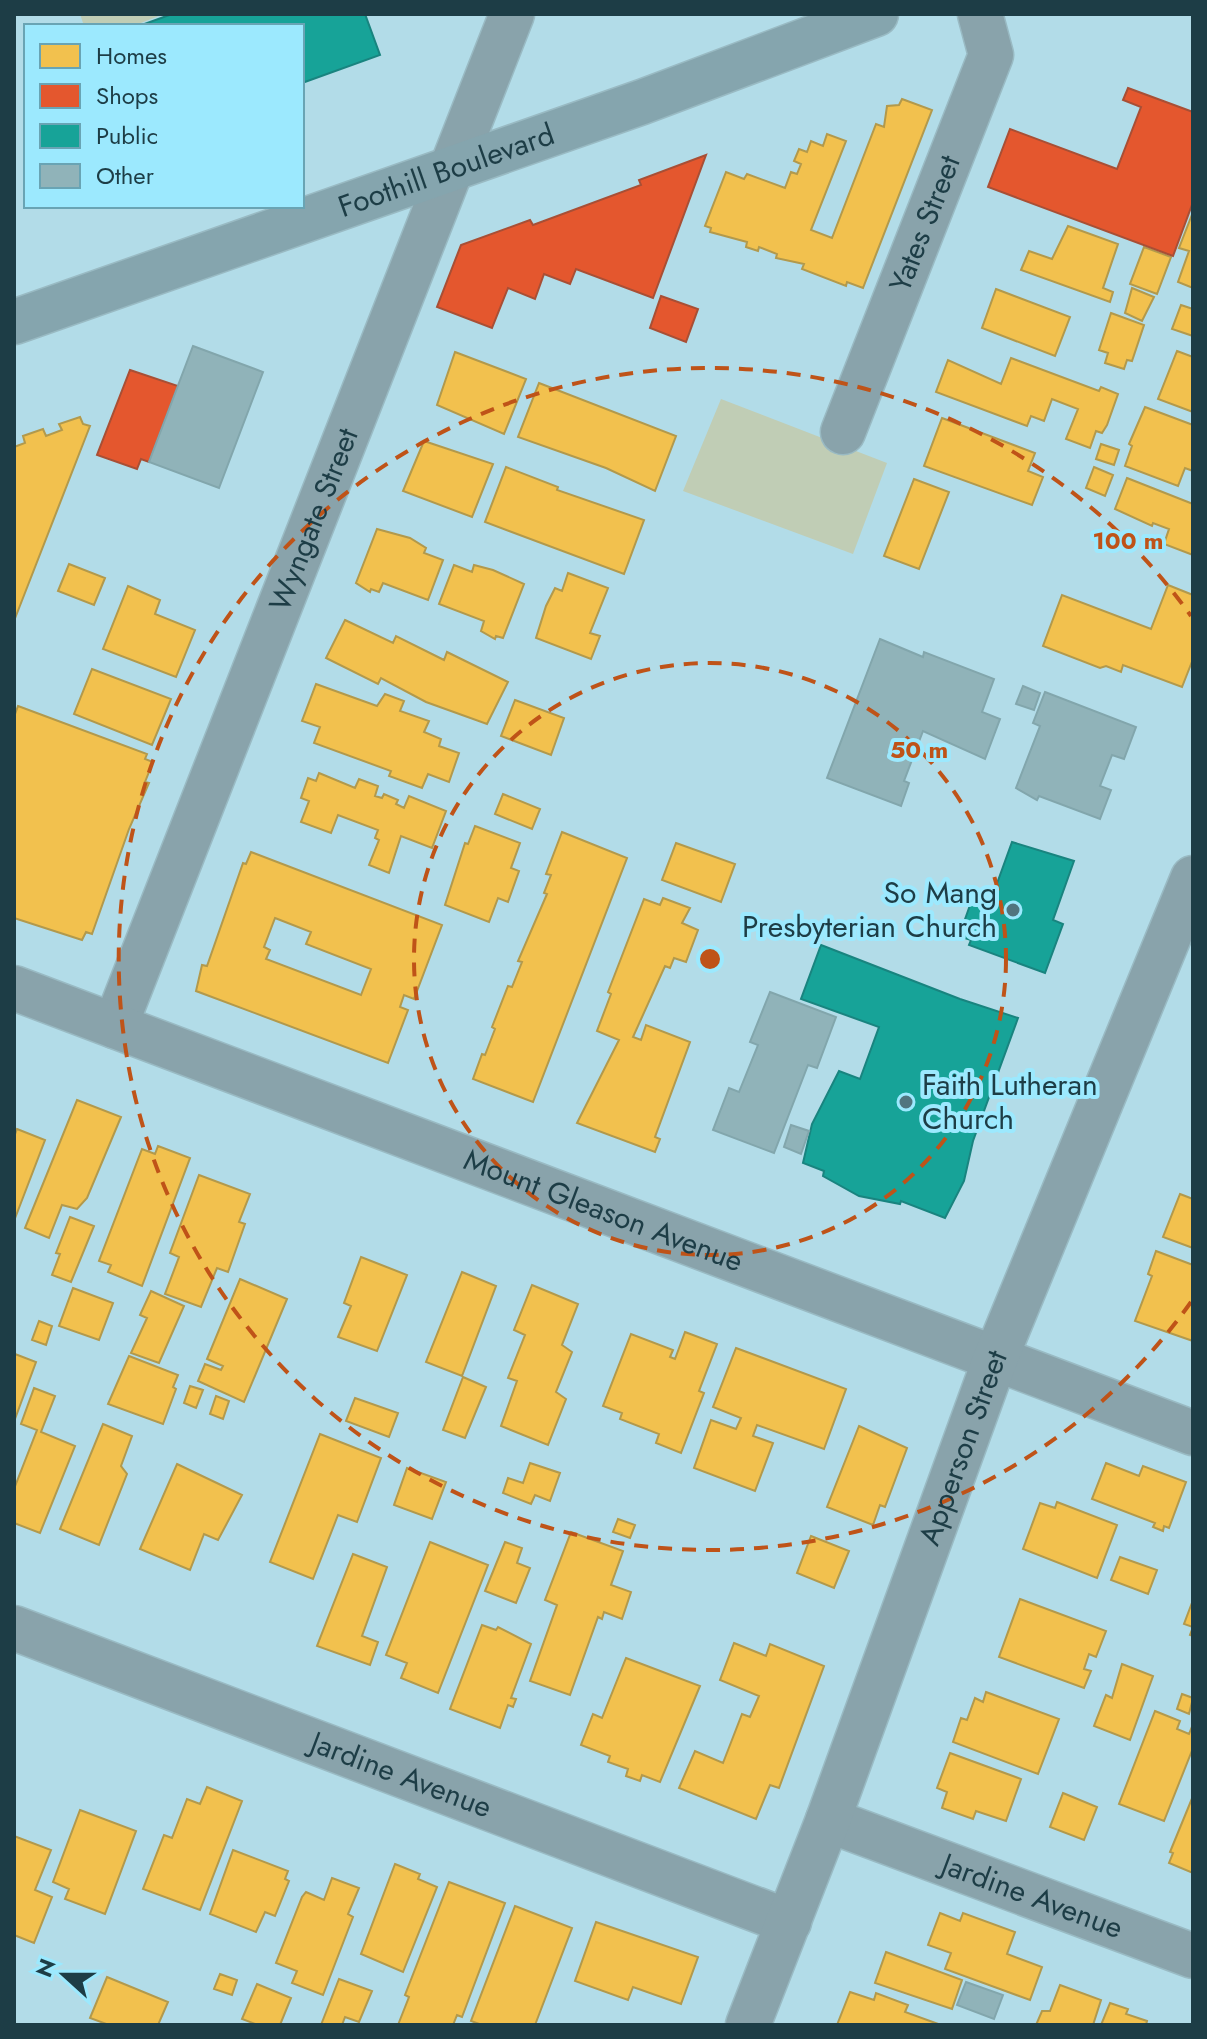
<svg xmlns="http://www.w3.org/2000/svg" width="1207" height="2039" font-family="Jost,sans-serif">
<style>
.park{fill:url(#park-crowns)}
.garden{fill:#c0cdb5}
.homes{fill:#f2c14e;stroke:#b2994c;stroke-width:2;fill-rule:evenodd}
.shops{fill:#e4572e;stroke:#a84f35;stroke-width:2}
.public{fill:#17a398;stroke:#19847f;stroke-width:2}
.building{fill:#90b3b9;stroke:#82a6ac;stroke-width:2}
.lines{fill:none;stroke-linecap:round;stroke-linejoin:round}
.minor-casing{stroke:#99bac3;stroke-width:47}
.tertiary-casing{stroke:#99bac3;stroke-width:47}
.primary-casing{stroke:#99bac3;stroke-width:47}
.minor{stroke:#89a3ab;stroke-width:44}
.tertiary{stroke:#89a3ab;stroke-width:44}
.primary{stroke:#85a5ae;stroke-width:44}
.ring{fill:none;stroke:#bf5318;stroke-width:4;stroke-dasharray:14 10}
.poi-dot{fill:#51757f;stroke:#9ce9fe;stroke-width:3}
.labels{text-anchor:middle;stroke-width:8;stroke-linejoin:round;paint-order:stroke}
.street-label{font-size:30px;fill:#1d3d46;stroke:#9ce9fe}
.poi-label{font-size:30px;fill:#1d3d46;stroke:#9ce9fe;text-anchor:end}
.centre{fill:#bf5318;stroke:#9ce9fe;stroke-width:4}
.ring-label{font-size:24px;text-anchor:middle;font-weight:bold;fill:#bf5318;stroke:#9ce9fe;stroke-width:8;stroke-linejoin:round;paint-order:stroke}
</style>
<defs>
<pattern id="park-crowns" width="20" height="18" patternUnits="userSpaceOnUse" patternTransform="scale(2)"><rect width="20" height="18" fill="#c0cdb5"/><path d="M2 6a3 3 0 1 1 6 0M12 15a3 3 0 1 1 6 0" fill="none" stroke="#9ba895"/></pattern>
</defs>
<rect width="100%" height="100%" fill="#b2dce8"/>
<!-- park -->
<path class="park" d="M80 14H164L133 26H84Z"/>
<!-- garden -->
<path class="garden" d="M721 399 887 463 853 554 683 491Z"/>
<!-- homes -->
<path class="homes" d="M902 99 932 110 863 288 847 282 846 286 802 269 804 264 776 258 777 254 759 247 758 251 746 247 747 242 710 232 711 228 705 226 726 172 744 179 747 174 785 188 791 172 797 174 801 164 794 161 799 149 807 152 811 141 823 146 827 134 846 141 811 230 832 238 876 124 884 127 887 106 899 105Z
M1193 212V288L1178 282 1189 251 1179 248Z
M1068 226 1118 244 1103 288 1113 292 1110 302 1021 270 1029 251 1052 259Z
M1144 247 1171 257 1157 294 1130 284Z
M1132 288 1154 297 1142 321 1125 313Z
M996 289 1070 317 1055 356 982 328Z
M1181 305 1193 309V336L1172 329Z
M1111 313 1144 325 1132 361 1127 360 1124 369 1105 363 1108 353 1099 350Z
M1177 351 1193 357V412L1158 399Z
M455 352 526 379 504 434 437 405Z
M1011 358 1099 391 1101 387 1118 394 1107 425 1102 433 1096 431 1090 448 1066 439 1078 409 1052 399 1044 421 1031 416 1027 426 936 392 948 360 1001 384Z
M539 383 676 436 655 491 606 468 518 437Z
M1145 407 1193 425V471L1185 468 1178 486 1125 466 1132 446 1129 444Z
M80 417 83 424 90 426 14 621V447L25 443 23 436 43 429 46 436 62 430 59 424Z
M942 418 1035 453 1028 471 1043 477 1032 505 924 466Z
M424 441 493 464 472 517 403 491Z
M1101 444 1119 450 1114 465 1096 459Z
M506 467 558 487 557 490 644 520 624 574 485 522Z
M1094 467 1113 475 1105 496 1086 488Z
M1127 478 1193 504V555L1164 544 1169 529 1153 523 1152 526 1115 509Z
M914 479 949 492 919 569 884 556Z
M377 529 410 538 426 548 424 553 443 560 428 600 383 583 379 592 371 589 370 592 356 583Z
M69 564 105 578 94 605 58 591Z
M454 565 472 572 474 565 493 570 524 584 503 638 496 636 495 639 481 631 484 621 439 604Z
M568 573 608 588 590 633 600 636 591 659 536 638 546 606 555 588 562 591Z
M1168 585 1193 595V659L1182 687 1123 665 1121 672 1106 666 1100 668 1043 646 1062 595 1151 629Z
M128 586 160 600 155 614 195 630 176 677 103 649Z
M345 620 393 643 396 636 444 660 447 652 508 682 487 724 426 702 381 678 378 684 326 658Z
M92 669 171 699 152 745 74 714Z
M316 684 377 706 385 694 404 701 400 711 429 721 424 732 441 739 439 746 459 753 449 782 428 774 422 788 389 776 391 771 314 743 320 727 302 721Z
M515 700 564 718 551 755 501 736Z
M18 706 147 754 145 759 153 762 145 782 149 783 129 829 92 934 86 932 82 940 14 918V717Z
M319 773 355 788 359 779 378 786 375 796 382 798 384 794 398 800 396 804 404 808 409 796 446 811 432 848 401 836 389 873 369 865 379 840 375 838 378 830 338 815 331 833 301 822 309 801 301 798 308 778 316 781Z
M503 794 540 809 532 829 495 814Z
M475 826 520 843 511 868 519 871 508 902 498 898 489 922 445 905 465 843 468 844Z
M562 832 627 858 533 1102 473 1079 482 1054 485 1055 495 1029 492 1027 508 986 512 987 522 962 518 961 547 894 544 893 551 875 546 874Z
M676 843 735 864 721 902 662 880Z
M251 852 442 925 414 999 404 995 400 1007 408 1010 388 1063 196 991 202 965 207 966 243 863 246 864ZM275 918 311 932 306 944 371 969 361 995 266 959 270 950 264 947Z
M663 898 690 908 682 923 698 930 686 962 674 958 670 968 665 966 633 1037 641 1040 646 1025 690 1042 655 1137 660 1139 655 1152 577 1123 619 1040 597 1031 611 994 608 992 644 899 660 905Z
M77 1100 121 1117 87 1198 77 1209 62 1205 49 1238 25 1228Z
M17 1129 45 1140 14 1221V1137Z
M158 1146 190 1158 142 1286 108 1272 111 1265 99 1261 142 1149 155 1154Z
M199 1175 250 1194 239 1222 245 1224 228 1272 217 1268 201 1307 165 1294 179 1257 170 1253Z
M1180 1194 1193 1199V1248L1163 1237Z
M70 1217 94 1226 71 1282 52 1275 60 1254 56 1253Z
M1156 1251 1193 1265V1341L1135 1321 1152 1276 1148 1274Z
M361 1257 407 1275 377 1351 338 1337 351 1306 344 1303Z
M462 1272 496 1286 462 1376 426 1362Z
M240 1279 287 1299 244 1402 198 1381 205 1364 221 1370 223 1366 207 1359Z
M532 1285 578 1304 562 1345 572 1352 556 1392 566 1399 548 1445 501 1426 517 1381 508 1378 525 1335 514 1330Z
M73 1288 113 1303 99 1340 59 1326Z
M151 1291 184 1306 159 1363 131 1353 147 1318 140 1315Z
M39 1321 52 1326 46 1345 32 1340Z
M685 1332 717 1344 699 1391 704 1393 681 1453 656 1443 659 1434 620 1419 622 1413 603 1406 631 1334 673 1350 670 1357 675 1359Z
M736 1348 846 1389 824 1449 757 1425 753 1436 773 1443 755 1491 694 1468 711 1420 736 1429 741 1418 713 1407Z
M15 1354 36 1362 15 1419 14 1356Z
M129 1356 178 1375 173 1387 176 1389 163 1424 108 1404Z
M463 1377 486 1387 465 1438 443 1430Z
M190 1386 203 1390 196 1408 184 1403Z
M34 1388 55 1396 41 1432 75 1446 40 1533 14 1523V1489L37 1430 21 1424Z
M216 1396 229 1401 223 1419 210 1414Z
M355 1398 398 1413 389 1437 346 1421Z
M103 1424 132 1436 121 1466 127 1474 99 1545 60 1529Z
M859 1426 907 1448 885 1507 880 1505 873 1525 827 1507Z
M320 1434 381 1458 357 1522 338 1515 313 1579 270 1562Z
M530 1463 560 1473 550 1501 535 1495 531 1504 503 1493 508 1478 523 1483Z
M1106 1463 1139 1476 1143 1466 1186 1482 1169 1528 1164 1526 1163 1531 1153 1527 1155 1523 1092 1499Z
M177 1464 242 1495 218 1540 204 1534 190 1570 140 1549Z
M407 1468 446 1482 432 1519 394 1505Z
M1057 1502 1117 1525 1097 1578 1023 1549 1040 1503 1055 1508Z
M618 1519 635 1525 630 1538 613 1532Z
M571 1532 623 1551 611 1585 631 1592 622 1619 604 1612 602 1619 598 1617 570 1695 530 1681 557 1605 545 1600Z
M811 1536 849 1551 834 1588 797 1573Z
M430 1542 488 1565 438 1693 401 1678 407 1663 386 1655Z
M505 1542 522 1548 517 1563 530 1568 516 1603 485 1591Z
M353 1554 387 1567 362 1636 378 1642 370 1665 317 1646Z
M1120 1557 1157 1570 1148 1594 1111 1580Z
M1020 1599 1106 1631 1096 1657 1089 1654 1084 1669 1091 1671 1084 1688 999 1657Z
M1193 1600V1636L1190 1635 1193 1627 1184 1624Z
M482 1625 496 1630 498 1627 531 1644 511 1698 516 1699 513 1707 508 1705 500 1728 450 1709Z
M734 1643 766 1656 770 1644 824 1666 779 1788 770 1785 756 1819 679 1788 695 1751 723 1763 742 1714 750 1717 759 1696 720 1680Z
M626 1658 700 1686 660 1782 642 1775 640 1781 626 1776 628 1769 608 1762 610 1756 581 1745 593 1714 602 1718Z
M1122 1664 1153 1676 1130 1740 1094 1726 1106 1695 1112 1698Z
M986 1692 1059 1719 1038 1774 953 1742 961 1718 967 1720 975 1698 983 1702Z
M1182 1694 1193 1698 1189 1714 1177 1709Z
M1155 1711 1180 1721 1177 1729 1189 1734 1193 1724V1748L1164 1821 1119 1804Z
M950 1753 1021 1779 1006 1821 976 1811 973 1819 942 1808 947 1792 937 1788Z
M207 1787 242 1801 200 1910 143 1889 164 1835 172 1838 187 1799 200 1804Z
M1063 1793 1097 1807 1084 1840 1050 1827Z
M1193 1796V1873L1169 1863 1173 1853 1170 1852Z
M80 1810 136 1831 105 1914 65 1899 69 1889 53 1882Z
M14 1836 51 1850 35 1890 52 1897 34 1943 14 1935Z
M233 1850 288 1871 285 1879 289 1881 275 1916 265 1912 256 1932 210 1914Z
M395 1864 420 1874 418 1879 437 1887 403 1972 361 1954Z
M332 1878 359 1888 348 1914 353 1917 323 1995 292 1983 297 1971 276 1963 302 1897 306 1892 324 1900Z
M449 1882 505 1903 462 2017 457 2015 453 2025H398L409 1997 405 1995Z
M515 1906 572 1928 535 2025H482L471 2021Z
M940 1913 960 1921 963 1913 1015 1932 1007 1954 1042 1967 1030 2000 945 1969 951 1953 928 1945Z
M596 1922 698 1957 681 2004 633 1987 628 2000 575 1981Z
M886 1952 962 1980 952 2009 875 1983Z
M220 1974 237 1980 232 1995 214 1989Z
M107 1977 168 2002 158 2025H109L90 2018Z
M339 1979 372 1991 359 2022 345 2017 342 2025H321Z
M257 1984 291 1998 280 2025H258L242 2019Z
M1060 1985 1101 2000 1093 2025H1036L1042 2011H1050Z
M850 1992 874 2000 876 1993 908 2005 905 2012 941 2025H837Z
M1110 2003 1128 2009 1126 2014 1147 2021 1146 2025H1101Z"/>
<!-- shops -->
<path class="shops" d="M1128 88 1193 112V202L1173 256 988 187 1010 129 1117 169 1141 107 1123 100Z
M706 155 653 298 576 269 570 284 544 274 535 299 508 288 492 328 437 307 461 245 530 220 533 225 641 185 639 180Z
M661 296 698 309 686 342 650 328Z
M130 370 178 386 149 462 141 459 137 469 97 455Z"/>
<!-- public -->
<path class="public" d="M172 14H365L380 55 302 83V26H139Z
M1012 842 1074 861 1053 920 1063 924 1045 973 969 945 971 940 959 936 974 894 991 900Z
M821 945 960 999 1018 1018 973 1141 964 1181 945 1218 901 1201 900 1204 859 1196 823 1176 824 1171 803 1163 812 1124 839 1071 860 1079 879 1027 801 999Z"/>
<!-- building -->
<path class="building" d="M193 346 263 372 219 488 149 462Z
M880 639 923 657 924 652 994 679 982 712 1000 719 985 759 923 731 904 781 909 783 901 806 827 778Z
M1023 686 1040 693 1034 710 1016 704Z
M1045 692 1136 727 1124 759 1112 755 1100 786 1111 790 1100 819 1039 796 1037 800 1016 788 1040 726 1033 723Z
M770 992 836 1017 817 1068 808 1065 774 1153 713 1130 729 1088 739 1092 758 1045 750 1042Z
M791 1125 809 1131 801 1154 784 1147Z
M966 1982 1003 1995 994 2019 957 2005Z"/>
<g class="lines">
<!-- minor casing -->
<g class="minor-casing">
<g id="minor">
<path id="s1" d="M843 432 991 55 980 14"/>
<path id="s2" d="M115 1026 512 14"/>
<path id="s3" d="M14 1628 789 1922"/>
<path id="s4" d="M828 1820 1193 1956"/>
</g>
</g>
<!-- tertiary casing -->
<g class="tertiary-casing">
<g id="tertiary">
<path id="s5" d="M14 988 1193 1433"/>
<path id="s6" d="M748 2025 828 1820 996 1357 1193 878"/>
</g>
</g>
<!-- primary casing -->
<g class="primary-casing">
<g id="primary">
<path id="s7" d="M14 322 642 102 876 14"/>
</g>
</g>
<!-- minor -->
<use href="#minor" class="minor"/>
<!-- tertiary -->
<use href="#tertiary" class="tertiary"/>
<!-- primary -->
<use href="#primary" class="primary"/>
</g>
<!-- distance rings -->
<g class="ring">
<circle cx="710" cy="959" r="296"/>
<path d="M1191 1302A591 591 0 1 1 1191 616"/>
</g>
<!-- markers -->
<g class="poi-dot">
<circle cx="1013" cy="910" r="8"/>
<circle cx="906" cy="1102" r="8"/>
</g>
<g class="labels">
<!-- street labels -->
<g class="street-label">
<text dy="10" stroke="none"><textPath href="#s7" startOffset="458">Foothill Boulevard</textPath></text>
<text dy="10" stroke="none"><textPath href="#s1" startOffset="224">Yates Street</textPath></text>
<text dy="10" stroke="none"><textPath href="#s2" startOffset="544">Wyngate Street</textPath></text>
<text dy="10" stroke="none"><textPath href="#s5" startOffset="630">Mount Gleason Avenue</textPath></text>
<text dy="10" stroke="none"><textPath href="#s6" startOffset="616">Apperson Street</textPath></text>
<text dy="10" stroke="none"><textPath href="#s3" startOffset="414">Jardine Avenue</textPath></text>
<text dy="10" stroke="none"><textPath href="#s4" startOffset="218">Jardine Avenue</textPath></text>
</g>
<!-- poi labels -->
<g class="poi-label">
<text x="997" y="903">So Mang<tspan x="997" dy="34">Presbyterian Church</tspan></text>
<text x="922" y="1095" text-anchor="start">Faith Lutheran<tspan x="922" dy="34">Church</tspan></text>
</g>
</g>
<circle cx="710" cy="959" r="12" class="centre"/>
<g class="ring-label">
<text x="1128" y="549">100 m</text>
<text x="919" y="758">50 m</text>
</g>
<!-- border -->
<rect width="1207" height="2039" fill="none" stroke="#1d3d46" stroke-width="32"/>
<!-- legend -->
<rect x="24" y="24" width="280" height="184" fill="#9ce9fe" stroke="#69a4b4" stroke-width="2"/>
<rect x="40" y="44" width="40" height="24" fill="#f2c14e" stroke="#69a4b4" stroke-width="2"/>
<text x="96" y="64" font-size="24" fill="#1d3d46">Homes</text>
<rect x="40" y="84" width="40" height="24" fill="#e4572e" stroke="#69a4b4" stroke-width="2"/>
<text x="96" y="104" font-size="24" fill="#1d3d46">Shops</text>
<rect x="40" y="124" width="40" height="24" fill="#17a398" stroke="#69a4b4" stroke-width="2"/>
<text x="96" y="144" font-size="24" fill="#1d3d46">Public</text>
<rect x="40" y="164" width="40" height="24" fill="#90b3b9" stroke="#69a4b4" stroke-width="2"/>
<text x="96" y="184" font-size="24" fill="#1d3d46">Other</text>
<!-- north arrow -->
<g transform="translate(64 1975) rotate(291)" stroke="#9ce9fe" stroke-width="6" paint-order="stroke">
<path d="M0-6L14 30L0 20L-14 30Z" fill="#1d3d46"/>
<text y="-12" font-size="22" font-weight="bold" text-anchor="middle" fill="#1d3d46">N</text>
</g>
</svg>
